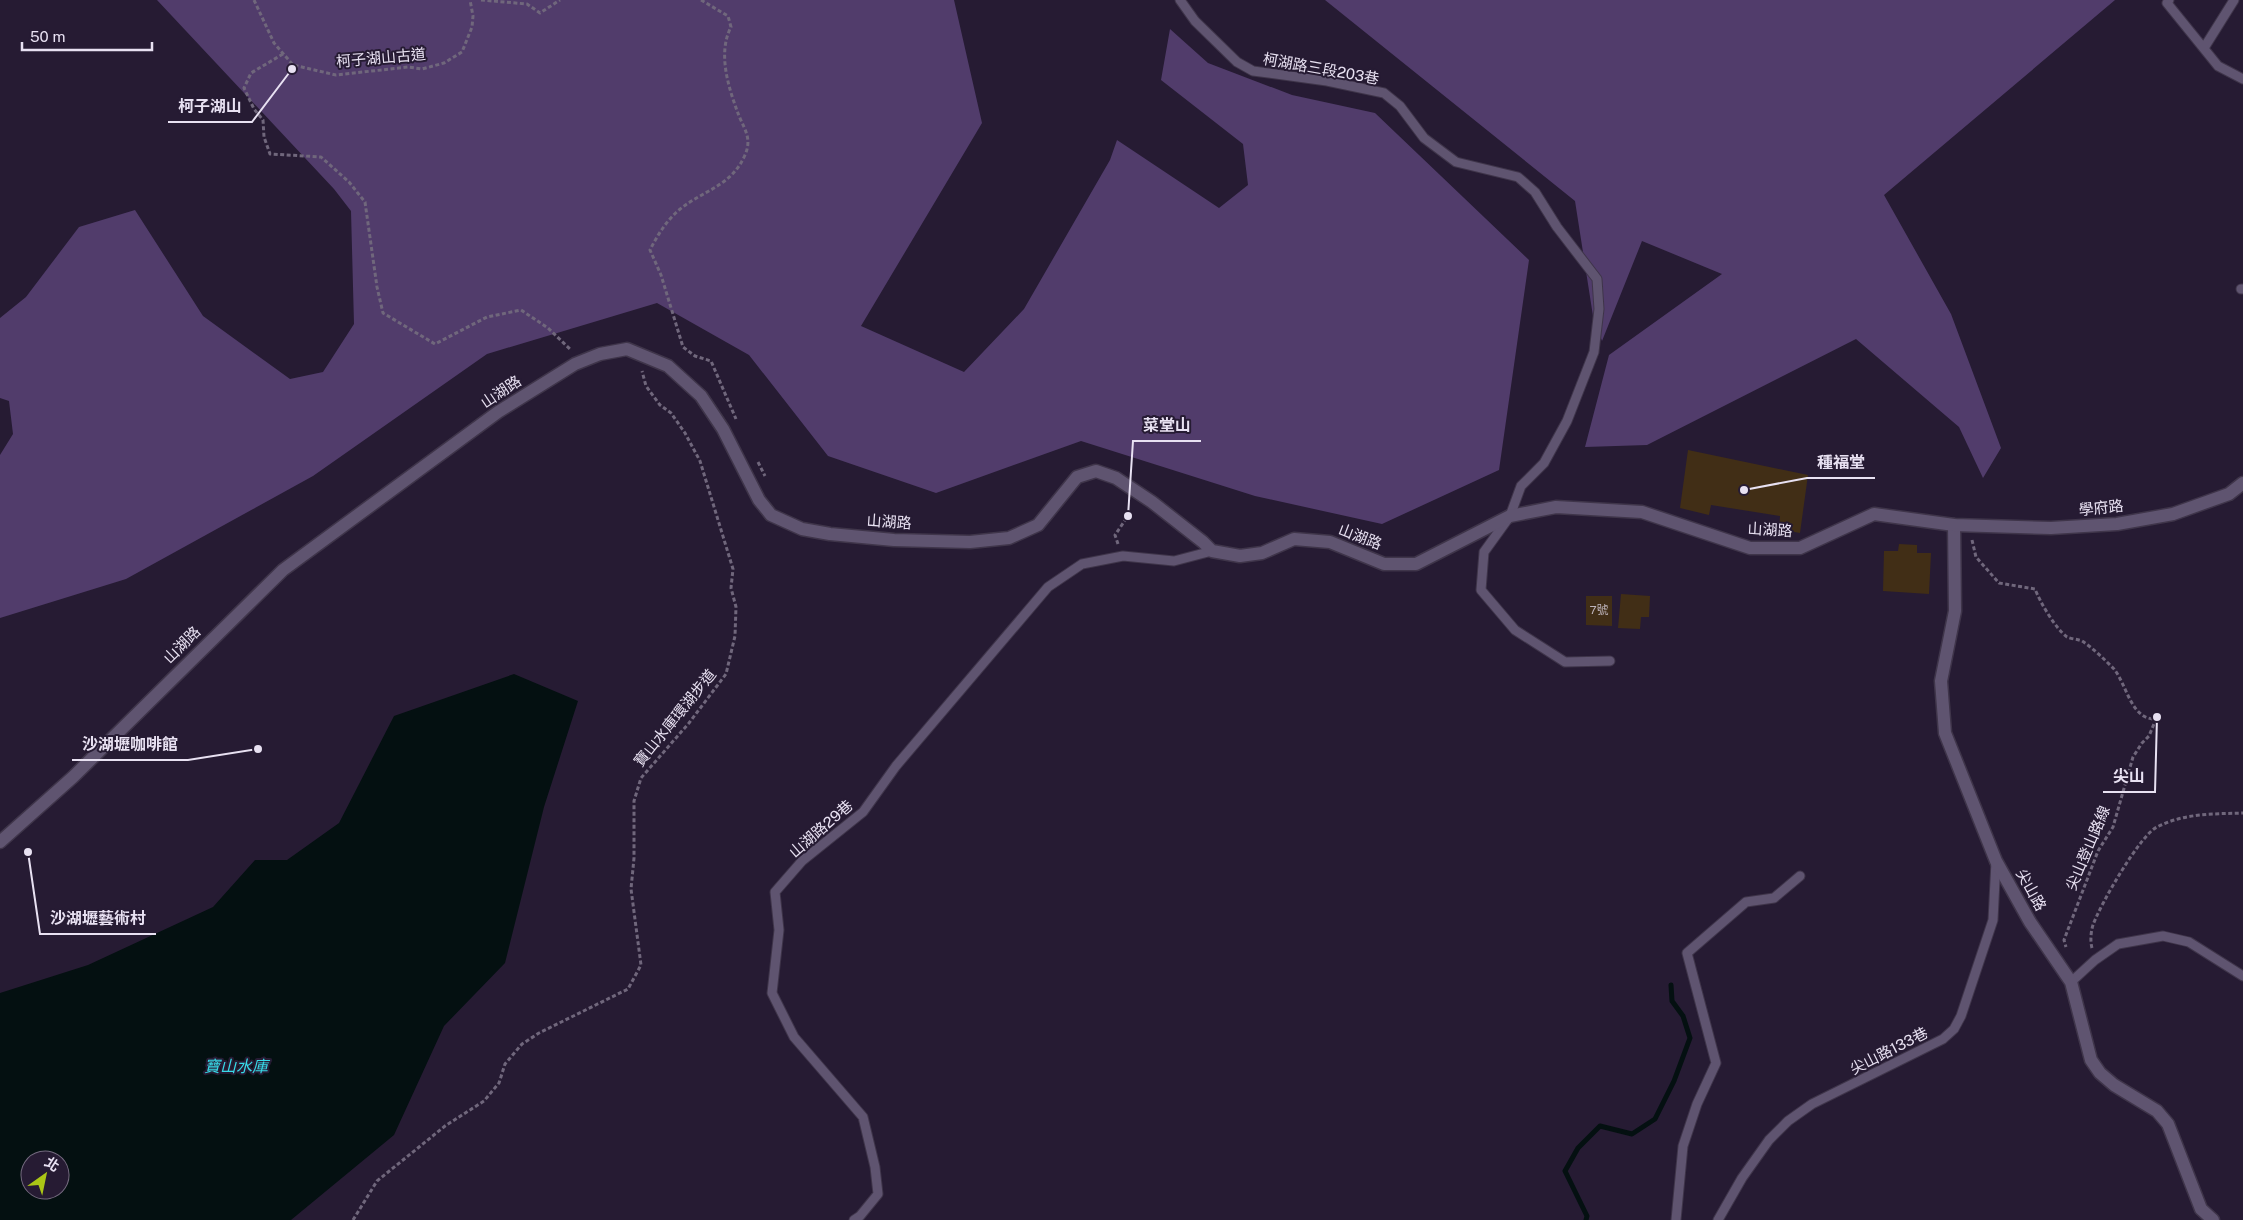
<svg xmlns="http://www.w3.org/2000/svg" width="2243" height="1220" font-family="'Public Sans','Noto Sans TC',sans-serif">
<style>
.green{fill:#513c6b}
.water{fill:#041011;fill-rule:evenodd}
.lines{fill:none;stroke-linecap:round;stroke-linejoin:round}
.stream{stroke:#041011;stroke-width:5}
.building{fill:#412e16}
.service-casing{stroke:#3f354a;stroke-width:11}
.minor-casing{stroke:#3f354a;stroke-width:15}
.tertiary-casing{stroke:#3f354a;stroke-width:15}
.path{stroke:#70677c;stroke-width:3;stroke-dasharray:4 2.5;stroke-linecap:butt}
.service{stroke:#5f5470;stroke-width:9}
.minor{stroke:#5f5470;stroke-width:12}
.tertiary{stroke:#5f5470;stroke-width:12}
.labels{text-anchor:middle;stroke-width:4;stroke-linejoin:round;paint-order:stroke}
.number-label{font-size:12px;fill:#beb4bb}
.street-label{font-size:15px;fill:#e8e1f2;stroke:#261b33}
.water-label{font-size:16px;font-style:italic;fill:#38dae8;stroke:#261b33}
.leader{fill:none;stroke:#e8e1f2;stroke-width:2}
.callout-dot{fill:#e8e1f2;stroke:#261b33;stroke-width:2}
.callout-label{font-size:16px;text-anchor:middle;font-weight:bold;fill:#e8e1f2;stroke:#261b33;stroke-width:4;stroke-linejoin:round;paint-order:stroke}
</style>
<rect width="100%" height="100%" fill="#261b33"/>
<!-- green -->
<path class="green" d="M157 0H954L982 123 861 326 964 372 1024 309 1110 160 1117 140 1219 208 1248 185 1243 144 1161 80 1170 29 1208 63 1292 95 1375 113 1529 260 1499 470 1382 524 1255 496 1081 441 936 493 828 456 749 355 657 303 487 354 313 476 126 579 0 618V455L13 434 9 401 0 398V318L26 297 79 227 135 210 203 316 290 379 323 372 354 324 351 211 334 189Z
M1325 0H2115L1884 195 1951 314 2001 448 1983 478 1959 427 1856 339 1647 445 1585 447 1609 355 1722 274 1642 241 1602 341 1593 316 1575 201Z"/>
<!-- water -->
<path class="water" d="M514 674 578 701 544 807 505 963 444 1026 394 1135 291 1220H0V993L88 965 213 907 255 860H287L339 823 394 716ZM30 1160H60V1190H30Z"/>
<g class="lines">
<!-- stream -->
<path class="stream" d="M1586 1220 1587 1216 1565 1171 1578 1148 1600 1126 1632 1134 1655 1119 1674 1081 1690 1038 1683 1016 1672 1001 1671 985"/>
</g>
<!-- building -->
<path class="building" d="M1688 450 1808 475 1800 533 1779 529 1780 516 1711 505 1709 515 1680 508Z
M1899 544 1917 545V553H1931L1929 594 1883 591 1884 551H1898Z
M1621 594 1650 596 1649 617H1641L1640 629 1618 628Z
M1586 596H1612V626L1586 625Z"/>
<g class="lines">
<!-- service casing -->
<g class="service-casing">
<path id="service" d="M1180 0 1195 21 1237 62 1253 71 1327 81 1384 93 1400 106 1424 138 1456 162 1518 177 1535 192 1557 227 1597 279 1599 309 1594 352 1567 421 1544 463 1521 486 1510 516 1484 552 1481 590 1515 630 1565 662 1610 661
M2169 0 2167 3 2218 66 2243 79
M2204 48 2234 0
M2241 289H2243
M2071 982 2095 960 2118 944 2163 936 2189 942 2243 976
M854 1220 860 1216 878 1194 875 1167 863 1117 794 1037 772 993 779 930 775 892 802 861 863 812 896 766 1048 587 1082 564 1123 556 1174 561 1212 551
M1676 1220 1683 1146 1697 1104 1716 1063 1687 953 1746 902 1774 898 1800 876
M1718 1220 1742 1178 1769 1140 1788 1121 1812 1104 1943 1039 1954 1029 1961 1016 1993 920 1996 861"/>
</g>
<!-- minor casing -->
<g class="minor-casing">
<path id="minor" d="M1954 525 1955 611 1941 681 1945 733 1996 861 2030 922 2071 982 2091 1060 2100 1073 2114 1085 2157 1111 2168 1124 2201 1209 2213 1220"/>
</g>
<!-- tertiary casing -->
<g class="tertiary-casing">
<path id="tertiary" d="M0 842 73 777 283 570 498 412 575 364 600 354 627 349 668 366 701 396 723 429 759 500 771 515 802 529 830 534 894 540 970 542 1009 538 1038 525 1077 477 1096 471 1116 478 1152 502 1203 542 1212 551 1240 556 1262 553 1294 539 1330 542 1384 564H1416L1510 516 1556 507 1642 512 1750 548H1800L1874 514 1954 525 2051 528 2117 524 2173 514 2229 494 2243 483"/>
</g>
<!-- path -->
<path class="path" d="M254 0 274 43 293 65 336 75 408 67 422 69 444 63 462 52 472 27 473 16 470 0
M481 0 527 4 540 13 560 0
M701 0 728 16 731 27C717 54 729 89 739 116 745 130 752 139 745 155 731 187 703 190 679 210 666 221 657 236 650 250L661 275 683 347 695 356 711 361 736 419
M283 54 251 73 244 88 254 109 263 120 264 137 270 154 321 157 349 182 365 202 377 287 383 313 435 344 487 317 521 310 548 328 571 350
M758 462 765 476
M1972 540 1976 557 1999 583 2035 589C2040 602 2055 628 2067 637 2071 639 2077 639 2082 641 2093 648 2105 660 2114 669 2127 685 2131 720 2156 719L2149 736 2142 743 2133 757 2113 827 2098 851 2064 940 2066 947
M1118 544 1115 535 1128 516
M2092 948C2090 941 2091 931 2093 925 2100 905 2140 835 2157 827 2184 813 2214 814 2243 813
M353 1220 377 1181 445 1126 484 1101 499 1083 505 1064 522 1044 539 1033 628 989 641 965 631 889 634 858V801L641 778 689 723 726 674 735 636 736 607 731 588 733 569 700 461 685 433 671 413 660 405 646 386 642 371"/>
<!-- service -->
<use href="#service" class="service"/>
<!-- minor -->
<use href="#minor" class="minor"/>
<!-- tertiary -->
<use href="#tertiary" class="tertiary"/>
</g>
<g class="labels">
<!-- number labels -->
<g class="number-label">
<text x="1599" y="614">7號</text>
</g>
<!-- street labels -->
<g class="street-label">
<text transform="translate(381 58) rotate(-5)" y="5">柯子湖山古道</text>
<text transform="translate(1321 69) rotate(10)" y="5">柯湖路三段203巷</text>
<text transform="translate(501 392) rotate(-34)" y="5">山湖路</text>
<text transform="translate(2101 508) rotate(-6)" y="5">學府路</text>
<text transform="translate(889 522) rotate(4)" y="5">山湖路</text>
<text transform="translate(1770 530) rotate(3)" y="5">山湖路</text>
<text transform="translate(1360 537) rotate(21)" y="5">山湖路</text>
<text transform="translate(182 645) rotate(-45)" y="5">山湖路</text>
<text transform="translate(675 718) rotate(-51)" y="5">寶山水庫環湖步道</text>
<text transform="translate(821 829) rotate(-41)" y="5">山湖路29巷</text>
<text transform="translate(2088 848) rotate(-67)" y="5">尖山登山路線</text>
<text transform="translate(2031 890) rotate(61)" y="5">尖山路</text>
<text transform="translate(1889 1051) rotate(-27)" y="5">尖山路133巷</text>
</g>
<!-- water labels -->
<g class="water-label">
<text x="236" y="1072">寶山水庫</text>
</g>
</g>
<!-- callouts -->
<path class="leader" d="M292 69L252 122H168M1128 516L1133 441H1201M1744 490L1807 478H1875M258 749L188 760H72M2157 717L2155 792H2103M28 852L40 934H156"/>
<g class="callout-dot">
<circle cx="292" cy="69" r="5"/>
<circle cx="1128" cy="516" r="5"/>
<circle cx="1744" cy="490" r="5"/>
<circle cx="258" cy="749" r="5"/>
<circle cx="2157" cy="717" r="5"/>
<circle cx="28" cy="852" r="5"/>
</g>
<g class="callout-label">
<text x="210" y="112">柯子湖山</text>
<text x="1167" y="431">菜堂山</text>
<text x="1841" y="468">種福堂</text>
<text x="130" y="750">沙湖壢咖啡館</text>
<text x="2129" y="782">尖山</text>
<text x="98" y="924">沙湖壢藝術村</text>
</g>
<!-- north arrow -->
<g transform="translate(45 1175) rotate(33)"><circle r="24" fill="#261b33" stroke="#746a7f"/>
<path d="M0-4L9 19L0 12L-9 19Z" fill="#abc616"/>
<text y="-8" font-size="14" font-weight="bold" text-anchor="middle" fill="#e8e1f2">北</text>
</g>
<!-- scale -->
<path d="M22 42v8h130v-8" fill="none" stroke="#e8e1f2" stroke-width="2.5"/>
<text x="30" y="42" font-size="15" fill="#e8e1f2" stroke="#261b33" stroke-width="4" paint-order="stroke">50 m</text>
</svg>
